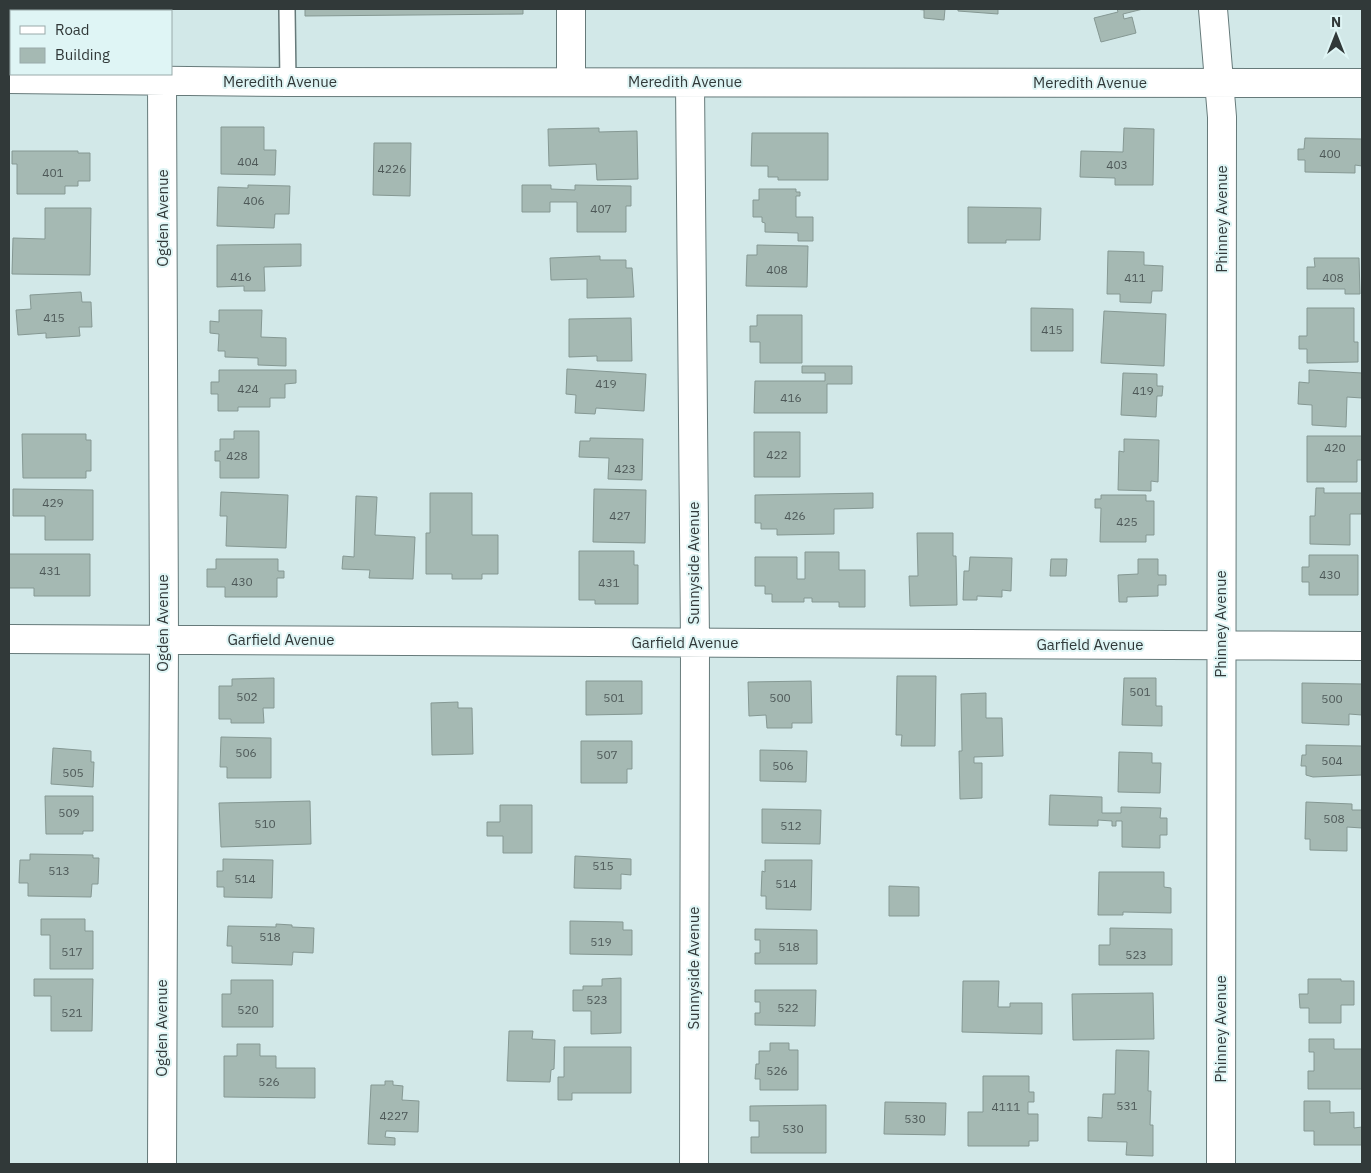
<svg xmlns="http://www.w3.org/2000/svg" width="1371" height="1173" font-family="'IBM Plex Sans',sans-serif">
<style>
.building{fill:#a5b9b3;stroke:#859893}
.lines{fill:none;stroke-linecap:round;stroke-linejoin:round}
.lane-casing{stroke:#667a7a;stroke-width:18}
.street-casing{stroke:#667a7a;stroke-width:30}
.lane{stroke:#fff;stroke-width:15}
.street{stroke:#fff;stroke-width:28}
.labels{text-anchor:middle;stroke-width:4;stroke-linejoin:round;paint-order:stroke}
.number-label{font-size:12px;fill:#4e5958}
.street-label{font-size:15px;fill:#313939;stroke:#dff5f5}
</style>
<rect width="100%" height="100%" fill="#d2e8e8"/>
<!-- building -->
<path class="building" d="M305 9H523V14L305 16Z
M915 9H945L944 20 924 18V10Z
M958 9H998V14L958 11Z
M1117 9H1143L1123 14 1124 19 1132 17 1136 33 1101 42 1094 18 1118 12Z
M221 127H264V150H276L275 175 221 174Z
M599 128V132L637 131 638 179 597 180 596 164 549 166 548 129Z
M1124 128 1154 129 1153 185H1115V178L1080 177 1081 151 1123 152Z
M752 133H828V180H778V177H768V166H751Z
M1305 138 1362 139V166L1355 165V173L1305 172V160H1298V149H1304Z
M374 143H411L410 196 373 195Z
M12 151H78V153H90V181H78V186H65V194H17V164H12Z
M248 185 290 186 289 214H275L274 228 217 226 218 187 248 188Z
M522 185H551V189L575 190V185L631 186V206H626V232H577V202H550V212H522Z
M759 189H796V192H800V196H796V217H813V241H798V233L765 232V223L762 222V217H753V200H759Z
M968 207 1041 208 1040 240H1006V243H968Z
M45 208H91L90 275 12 274 13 238 45 239Z
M301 244V266L264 267 265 291H244V286L217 287V245Z
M757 245 808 246 807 287 746 286 747 255H757Z
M1108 251 1144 252V265L1163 266 1162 291H1152L1151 303 1120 302V294H1107Z
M600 256V260H626V268H632L634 297 587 298V279L551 280 550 258Z
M1314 258H1359L1360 294H1345V289H1307V267H1315Z
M81 292 82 302H91L92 327H79L80 336 46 338V333L18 335 16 310 31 309 30 295Z
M1031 308 1073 309V351H1031Z
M1307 308H1354V342H1358V362L1307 363V349H1299V336H1307Z
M219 310H262L261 337 286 338V366L258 365V358L225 357V351H218L219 334 210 333V321L219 322Z
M1104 311 1166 314 1164 366 1101 363Z
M757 315H802V363H760V342H750V326H757Z
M631 318 632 361H597V356L569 357V319Z
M802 366H852V384H827V413H754L755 381H825V373H802Z
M567 369 646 374 644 411 596 408 595 414 575 413 576 395 566 394Z
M219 370H296V383L285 384V398H270V407H238V411H218V394H211V382H219Z
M1309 370 1362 373V398L1347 397 1346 427 1312 425V405L1298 404 1299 382 1309 383Z
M1123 373 1157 374V386H1163L1162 396H1157L1156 417 1121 415Z
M234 431H259V478H220V461H215V451H220V439H234Z
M754 432H800V477H754Z
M22 434H86V440H91V471H86V478H23Z
M1307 436H1362V460H1357V482H1307Z
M590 438 643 439 642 480 608 479 609 458 579 457 580 441H590Z
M1124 439 1159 440 1158 482 1151 481V491L1118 490 1119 451 1124 452Z
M1316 488H1324V493H1362V514H1350V545L1310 544V516H1315Z
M13 489 93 490V540H45V516H13Z
M594 489 646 490 645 543 593 542Z
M221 492 288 495 286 548 226 546 227 516H220Z
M430 493H472V535H498V574H482V579H452V574H426V533H430Z
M873 493V508L834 509V534L777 535V529H761V523H755V495Z
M1101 495H1146V501H1154V535H1146V542H1100L1101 508H1095V499H1101Z
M356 496 377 497 375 535 415 537 413 579 369 578 370 570 342 569 343 556 354 557Z
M917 533H953V556H956L957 605 910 606 909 576H918Z
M579 551H634V565H638V604H595V600H579Z
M805 552H839V570H865V607H839V602H812V598H804V602H772V594H765V586H755V557H797V579H805Z
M9 554H90V596H34V588H9Z
M1309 555H1358V595H1309V582H1302V567H1309Z
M970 557 1012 558 1011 591 1002 590V597L977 596V600H963L964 571H969Z
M216 559H278V571H284V578H277V597H225V587H207V569H216Z
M1051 559H1067L1066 576H1050Z
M1138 559H1158V575H1166V585H1158V596L1127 597V602H1119L1118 575 1138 574Z
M897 676H936L935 746H901L902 735H896Z
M274 678V708H263L264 723H231V719H219V686H232V679Z
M1124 678H1156V706H1162V726L1122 725Z
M586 681H642V714L586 715Z
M811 681 812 723H792V728H767L766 715 749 716 748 682Z
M1302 683 1362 684V715L1349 714V725L1302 723Z
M986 693V718H1002L1003 756 974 757V763H982V798L960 799 959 751H962L961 694Z
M458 702V708H472L473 754 432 755 431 703Z
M221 737 271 738V778H227V767H220Z
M581 741H632V769H627V783H581Z
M1306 745 1362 746V775L1313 777 1306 775V766H1301L1302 755H1306Z
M53 748 91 751V762H94L93 787 51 784Z
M760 750 807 751 806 782 760 781Z
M1119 752 1152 753V763H1161L1160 793 1118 792Z
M1050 795 1102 797V813H1121V807L1161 808 1160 818H1167V835H1160V848L1122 847V821H1116V826H1112V821L1098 820V826L1049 825Z
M45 796H93V831H83V834H46Z
M310 801 311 844 221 847 219 803Z
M1306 802 1352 804V810H1362V828L1347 827V851L1310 850V839H1305Z
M500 805H532V853H503V836H487V822H500Z
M762 809 821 810 820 844 762 843Z
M30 854 93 855V858H99L98 884H92L91 897 28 896V883H19L20 860H30Z
M575 856 631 859V875L621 874V889L574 888Z
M223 859 273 860 272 898 224 897V887H217V871H223Z
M765 860H812L811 910 766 909V896H761L762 871 765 872Z
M1099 872H1164V887L1171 888V913L1123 912V915H1098Z
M889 886 919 887V916H889Z
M41 919H85V931H93V969H50V935H41Z
M570 921 623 922V930H632V955L570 954Z
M276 924 292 925V927L314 928 313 953 293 952 292 965 232 963V946H227L228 926 276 927Z
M1110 928 1172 929V965H1099V945H1110Z
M755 929 817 930V964H755V953H760V940H755Z
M621 978V1033L591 1034V1011H573V990H583V986H602V979Z
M34 979H93L92 1031H51V996H34Z
M1308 979H1341V981H1354V1005H1341V1023H1309V1008H1300L1299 994H1308Z
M231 980H273V1027H222V994H231Z
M963 981H999L998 1007H1010V1003H1042V1034L962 1032Z
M755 990H816L815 1026 755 1025V1013H760V1002H755Z
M1153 993 1154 1039 1073 1040 1072 994Z
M509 1031H533L532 1039 555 1040 554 1069 551 1070 550 1082 507 1081Z
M1309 1039H1334V1049H1362V1089H1308V1071H1314V1052H1309Z
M770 1043H789V1050H798V1090H760V1079H755L756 1064H759V1051H770Z
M237 1044H260V1056H276V1068H315V1098L224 1097V1056H237Z
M564 1047H631V1093H572V1100H558V1077H564Z
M1116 1050 1149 1051 1148 1091H1151L1150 1125H1153V1156L1126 1155 1127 1142 1088 1141V1117L1102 1118 1103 1094H1115Z
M983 1076H1029V1092H1034V1102H1028V1114H1038V1141H1029V1146H968V1112H983Z
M385 1081H393V1085L403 1086 402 1100 419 1101 418 1132 386 1131 385 1137 395 1138V1145L368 1144 371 1085H385Z
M1304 1101H1330V1113L1354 1112V1128L1362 1127V1145H1314V1131H1304Z
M885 1102 946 1103 945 1135 884 1134Z
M826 1105V1153H751V1137H759V1121H750V1106Z"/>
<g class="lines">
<!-- lane casing -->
<g class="lane-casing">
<path id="lane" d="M287 9 288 82"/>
</g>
<!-- street casing -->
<g class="street-casing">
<path id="street" d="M571 9V81
M1213 9 1222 117 1221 1164
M31 11V9
M9 79 288 82 1362 83
M690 83 695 643 694 1164
M9 639 1362 646
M162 1164 164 640 162 81"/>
</g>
<!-- lane -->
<use href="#lane" class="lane"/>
<!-- street -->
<use href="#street" class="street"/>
</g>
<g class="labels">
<!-- number labels -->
<g class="number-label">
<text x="1330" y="158">400</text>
<text x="248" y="166">404</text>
<text x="1117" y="169">403</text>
<text x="392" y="173">4226</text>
<text x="53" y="177">401</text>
<text x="254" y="205">406</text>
<text x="601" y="213">407</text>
<text x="777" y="274">408</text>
<text x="241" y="281">416</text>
<text x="1135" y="282">411</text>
<text x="1333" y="282">408</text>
<text x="54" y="322">415</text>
<text x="1052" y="334">415</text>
<text x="606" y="388">419</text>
<text x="248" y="393">424</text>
<text x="1143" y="395">419</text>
<text x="791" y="402">416</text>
<text x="1335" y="452">420</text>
<text x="777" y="459">422</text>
<text x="237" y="460">428</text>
<text x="625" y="473">423</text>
<text x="53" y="507">429</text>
<text x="620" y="520">427</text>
<text x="795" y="520">426</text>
<text x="1127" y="526">425</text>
<text x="50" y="575">431</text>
<text x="1330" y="579">430</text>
<text x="242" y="586">430</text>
<text x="609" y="587">431</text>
<text x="1140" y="696">501</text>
<text x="247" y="701">502</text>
<text x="614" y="702">501</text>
<text x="780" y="702">500</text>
<text x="1332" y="703">500</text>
<text x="246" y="757">506</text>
<text x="607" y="759">507</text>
<text x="1332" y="765">504</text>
<text x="783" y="770">506</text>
<text x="73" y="777">505</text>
<text x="69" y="817">509</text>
<text x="1334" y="823">508</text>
<text x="265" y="828">510</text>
<text x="791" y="830">512</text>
<text x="603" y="870">515</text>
<text x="59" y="875">513</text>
<text x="245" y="883">514</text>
<text x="786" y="888">514</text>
<text x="270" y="941">518</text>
<text x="601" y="946">519</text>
<text x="789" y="951">518</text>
<text x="72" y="956">517</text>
<text x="1136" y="959">523</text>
<text x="597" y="1004">523</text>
<text x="788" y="1012">522</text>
<text x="248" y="1014">520</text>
<text x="72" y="1017">521</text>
<text x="777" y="1075">526</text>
<text x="269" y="1086">526</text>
<text x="1127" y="1110">531</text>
<text x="1006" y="1111">4111</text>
<text x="394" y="1120">4227</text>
<text x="915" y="1123">530</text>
<text x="793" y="1133">530</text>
</g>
<!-- street labels -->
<g class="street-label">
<text x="280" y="87">Meredith Avenue</text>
<text x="685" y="87">Meredith Avenue</text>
<text x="1090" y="88">Meredith Avenue</text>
<text transform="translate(163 218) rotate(-90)" y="5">Ogden Avenue</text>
<text transform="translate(1222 219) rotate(-90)" y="5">Phinney Avenue</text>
<text transform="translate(694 563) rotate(-90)" y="5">Sunnyside Avenue</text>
<text transform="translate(163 623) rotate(-90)" y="5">Ogden Avenue</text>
<text transform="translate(1221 624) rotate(-90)" y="5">Phinney Avenue</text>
<text x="281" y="645">Garfield Avenue</text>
<text x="685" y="648">Garfield Avenue</text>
<text x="1090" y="650">Garfield Avenue</text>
<text transform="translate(694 968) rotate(-90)" y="5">Sunnyside Avenue</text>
<text transform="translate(162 1028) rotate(-90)" y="5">Ogden Avenue</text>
<text transform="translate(1221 1029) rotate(-90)" y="5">Phinney Avenue</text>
</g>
</g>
<!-- border -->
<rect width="1371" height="1173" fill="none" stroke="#313939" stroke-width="20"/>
<!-- legend -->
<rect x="10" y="10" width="162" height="65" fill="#dff5f5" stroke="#99aaaa"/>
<rect x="20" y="26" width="25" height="8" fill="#ffffff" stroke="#99aaaa"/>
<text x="55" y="35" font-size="15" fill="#313939">Road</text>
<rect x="20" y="48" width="25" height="15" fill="#a5b9b3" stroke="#99aaaa"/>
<text x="55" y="60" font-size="15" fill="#313939">Building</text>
<!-- north arrow -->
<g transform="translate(1336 35)" stroke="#dff5f5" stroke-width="4" paint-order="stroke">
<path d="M0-4L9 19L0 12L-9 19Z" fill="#313939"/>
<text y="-8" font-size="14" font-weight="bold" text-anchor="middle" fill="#313939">N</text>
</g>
</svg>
